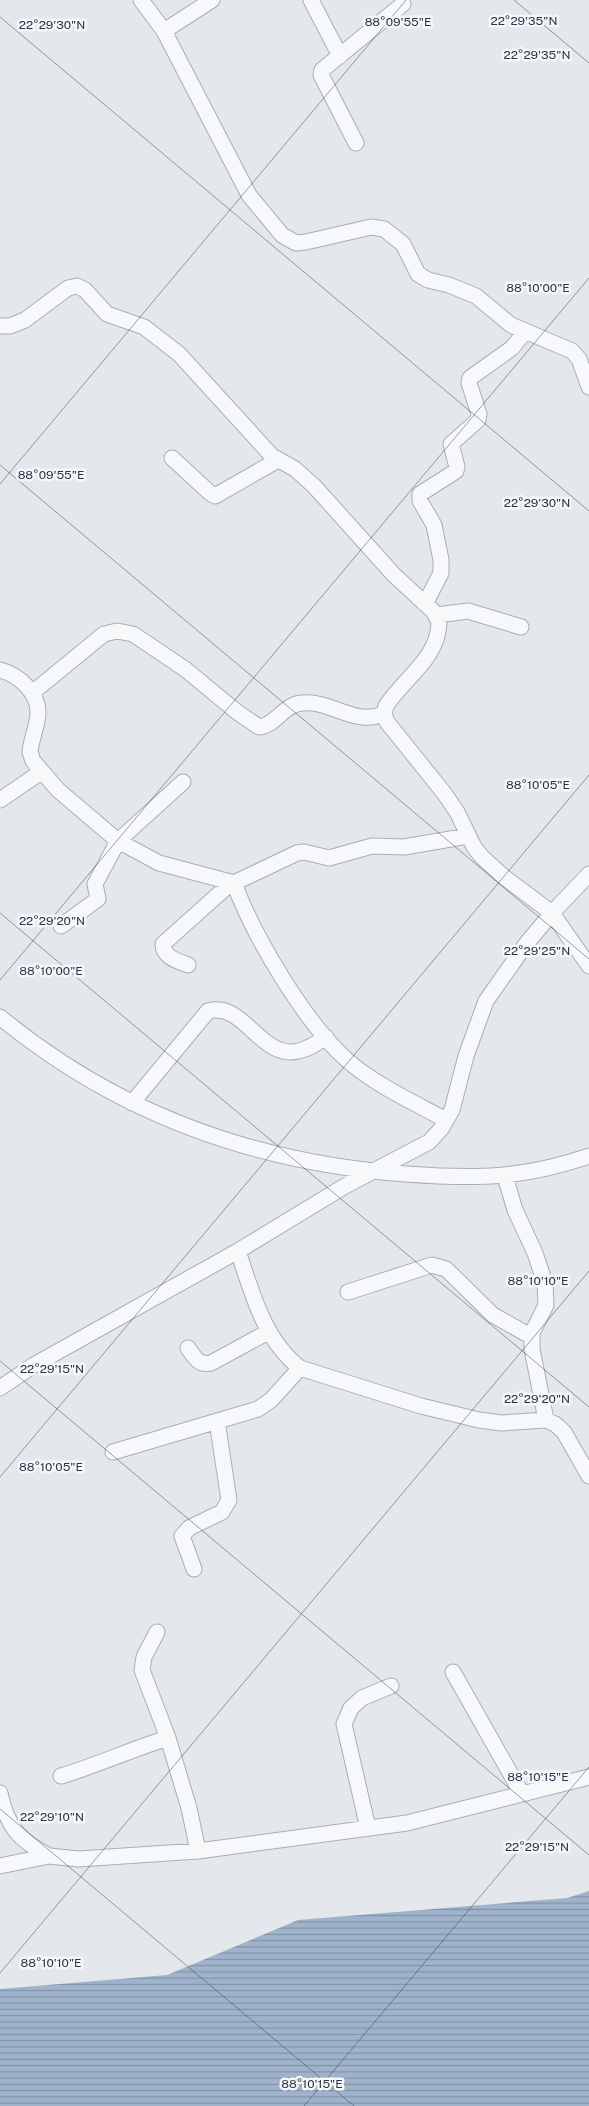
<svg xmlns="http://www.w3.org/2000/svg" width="589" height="2106" font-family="'Public Sans',sans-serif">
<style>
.water{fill:url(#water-rules)}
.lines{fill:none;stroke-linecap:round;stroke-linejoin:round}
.street-casing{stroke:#a9aeb7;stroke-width:17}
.street{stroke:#f7f8fa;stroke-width:15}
.ticks{fill:none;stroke:#2b3445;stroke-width:1;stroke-opacity:0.45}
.ticks-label{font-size:12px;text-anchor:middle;fill:#2b3445;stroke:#f4f6f9;stroke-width:5;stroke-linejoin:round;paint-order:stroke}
</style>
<defs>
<pattern id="water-rules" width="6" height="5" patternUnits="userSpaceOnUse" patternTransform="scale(1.25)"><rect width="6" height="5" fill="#9fb4cc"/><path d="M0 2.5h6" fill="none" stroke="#8293a7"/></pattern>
</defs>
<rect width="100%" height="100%" fill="#e4e7ec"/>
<!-- water -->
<path class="water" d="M589 1891V2106H0V1989L167 1975 298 1920 567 1898Z"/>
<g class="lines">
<!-- street casing -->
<g class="street-casing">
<path id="street" d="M141 0 164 31 249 195 282 235 296 243 306 242 371 227 384 229 403 244 418 274 428 280 449 285 476 296 511 325 572 351 579 359 589 387
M311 0 340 56
M164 31 212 0
M356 143 321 75 322 70 403 4
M0 326H10L25 320 68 288 77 286 85 290 107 314 144 327 179 354 272 456 295 469 314 486 394 575 433 611 439 622C439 658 403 679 386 706L384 714 387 722 444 793 457 812 474 847 482 857 504 877 552 913 589 966
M172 458 210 493 215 496 278 460
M425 604 441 573V560L434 525 420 501V494L456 471 457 467 451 444 478 420 479 414 469 383 470 378 512 348 525 332
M437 615 468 611 521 627
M0 670C19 675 39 693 38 714 37 727 31 740 30 752L33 761 58 790 118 841 159 863 234 883 297 853 304 852 329 858 372 846 404 847 468 836
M32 693 104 634 117 631 133 634 185 669 237 712 259 727C275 726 284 704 302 703 332 700 352 726 384 714
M0 800 41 772
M234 883C254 937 305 1023 348 1061 377 1086 413 1102 446 1120
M61 926 98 899 95 884 118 841 183 782
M188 965C177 961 163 957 163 944L231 883
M0 1017C118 1114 254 1163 406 1174 475 1179 522 1179 589 1156
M132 1103 208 1011C244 1001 261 1060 298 1051 309 1049 317 1043 326 1037
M505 1176 515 1210 535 1253 545 1283 546 1305 532 1333V1349L546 1420
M238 1251C252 1293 264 1340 300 1368L421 1406 479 1420 501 1423 546 1420 555 1424 564 1432 589 1476
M348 1292 432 1265 446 1269 493 1315 532 1337
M188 1348C194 1357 199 1366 211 1363L268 1332
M0 1388 34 1365 238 1251 345 1186 429 1142 441 1129 452 1110 466 1056 486 1001 526 944 552 913 589 874
M113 1452 258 1409 271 1400 300 1368
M194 1569 182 1536 189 1528 222 1512 229 1500 217 1421
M157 1632 144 1657 142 1670 168 1738 189 1808 198 1851
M453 1672 522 1794
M61 1776C98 1765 132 1749 168 1738
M0 1793C7 1827 19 1840 49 1856
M368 1828 344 1724 351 1708 362 1698 391 1686
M0 1866 49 1856 79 1859 198 1851 407 1823 589 1777"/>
</g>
<!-- street -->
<use href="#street" class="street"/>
</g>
<!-- ticks -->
<path class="ticks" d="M514 0 589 63M0 17 589 511M0 465 589 959M0 484 406 0M0 913 589 1407M0 980 589 278M0 1361 589 1855M0 1477 589 775M0 1809 354 2106M0 1973 589 1271M304 2106 589 1767"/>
<g class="ticks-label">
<text x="524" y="25">22°29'35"N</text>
<text x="398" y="26">88°09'55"E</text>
<text x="52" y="29">22°29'30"N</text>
<text x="537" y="59">22°29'35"N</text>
<text x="538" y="292">88°10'00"E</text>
<text x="51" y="479">88°09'55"E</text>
<text x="537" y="507">22°29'30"N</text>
<text x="538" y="789">88°10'05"E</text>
<text x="52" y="925">22°29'20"N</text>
<text x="537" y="955">22°29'25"N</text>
<text x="51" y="975">88°10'00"E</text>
<text x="538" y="1285">88°10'10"E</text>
<text x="52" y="1373">22°29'15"N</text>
<text x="537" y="1403">22°29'20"N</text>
<text x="51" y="1471">88°10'05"E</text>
<text x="538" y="1781">88°10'15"E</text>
<text x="52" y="1821">22°29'10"N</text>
<text x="537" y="1851">22°29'15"N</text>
<text x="51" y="1967">88°10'10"E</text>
<text x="312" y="2088">88°10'15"E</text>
</g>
</svg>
